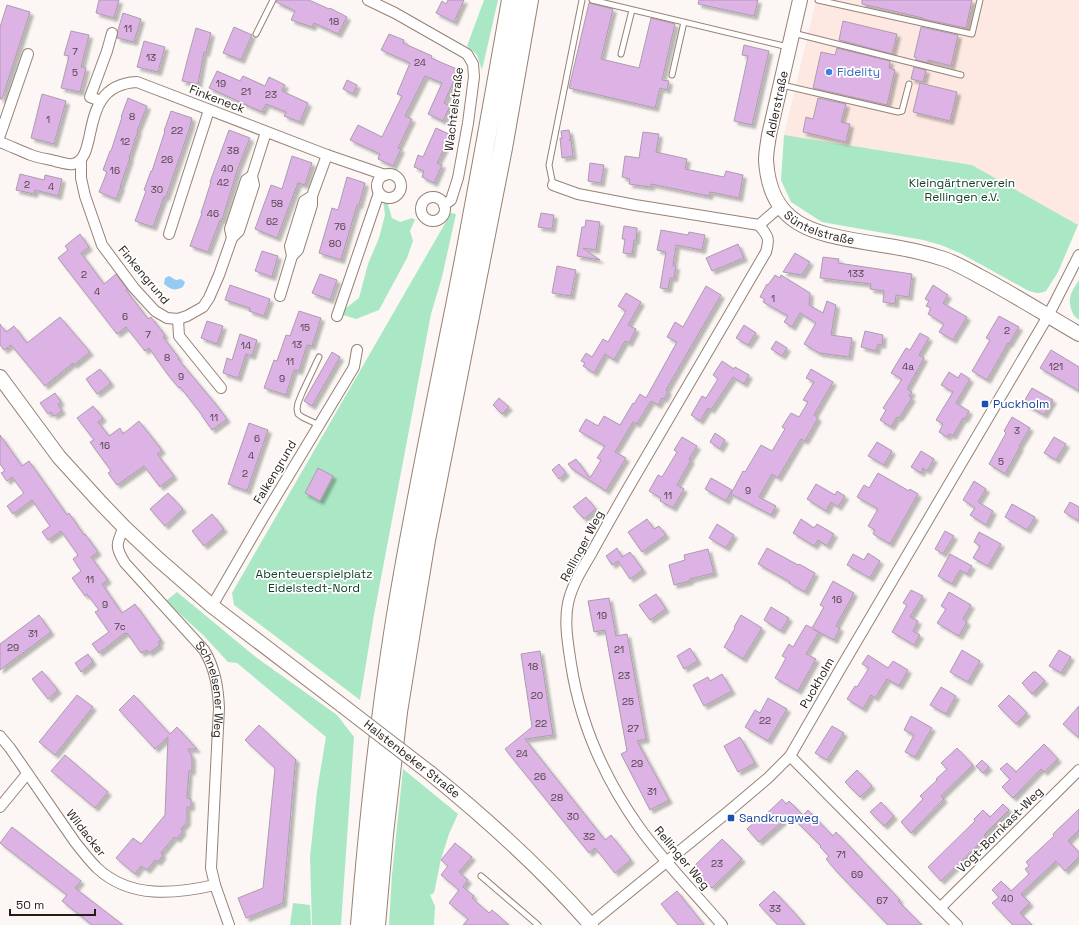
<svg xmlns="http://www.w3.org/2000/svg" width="1079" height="925" font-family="'Space Grotesk',sans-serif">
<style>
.industrial{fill:#fde9e2}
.green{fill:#aae7c4}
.water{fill:#93cbf2}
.building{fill:#dcb3e4;stroke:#ac9caf;filter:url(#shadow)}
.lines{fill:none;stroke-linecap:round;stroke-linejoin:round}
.lane-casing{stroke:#968273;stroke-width:7}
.street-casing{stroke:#968273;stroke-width:12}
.secondary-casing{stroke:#968273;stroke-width:16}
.highway-casing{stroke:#968273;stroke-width:20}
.lane{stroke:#fff;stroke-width:5}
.street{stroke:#fff;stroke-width:10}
.secondary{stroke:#fff;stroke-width:14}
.highway{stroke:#fff;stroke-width:18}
.secondary-bridge-casing{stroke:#968273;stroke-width:16;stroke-linecap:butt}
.secondary-bridge{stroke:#fff;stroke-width:14}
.shop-dot{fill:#3f7fe0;stroke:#fff;stroke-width:1.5}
.transit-dot{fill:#1a4fb4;stroke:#fff;stroke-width:1.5}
.labels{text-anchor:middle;stroke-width:3.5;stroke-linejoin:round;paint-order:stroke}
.number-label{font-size:10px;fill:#52424a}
.shop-label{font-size:12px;fill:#366cbe;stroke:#fff;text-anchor:start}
.street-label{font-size:12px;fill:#241c16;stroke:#fff}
.park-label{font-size:12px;fill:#12422b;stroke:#fff}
.transit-label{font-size:12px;fill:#164399;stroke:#fff;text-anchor:start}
</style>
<defs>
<filter id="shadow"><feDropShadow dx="3.5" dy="3.5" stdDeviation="1" flood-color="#0004"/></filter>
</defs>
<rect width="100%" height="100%" fill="#fcf7f4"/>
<!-- industrial -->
<path class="industrial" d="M816 0H1079V226L972 165 784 135Z"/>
<!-- green -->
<path class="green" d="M484 0H498L482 70 477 55 467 46Z
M784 135 972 165 1078 225 1058 272 1046 291C1040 294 1035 293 1029 291L960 253 941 245 923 240 822 222 791 202 781 180Z
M383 200 391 201 388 205 392 218 400 222 412 218 415 220 410 231 413 241 407 258 379 310 356 319 340 314 346 308 359 298 368 264 379 238 385 215Z
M451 213 456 214 442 277 431 314 374 615 360 700 234 605 232 593Z
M1079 280V320C1071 315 1068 303 1071 294 1073 289 1076 285 1079 280Z
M177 592 257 658 337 715 354 737 341 925H312L310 857 317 791 326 737 237 663 228 662 204 636 166 601Z
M403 769 458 814 449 834 441 859 434 893 430 895 435 906 434 925H389L392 875Z
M293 903 310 905 311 925H290Z"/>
<!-- water -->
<path class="water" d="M169 276 176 280 181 279 185 282 183 287C175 291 171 290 164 284L165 278Z"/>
<!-- building -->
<path class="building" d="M99 0H119L114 18 96 13Z
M277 0H309L329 9 330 8 347 17 338 34 314 23 312 27 291 20 295 11 276 2Z
M448 0H464L454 22 436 13 442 1 446 4Z
M699 0H758L754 16 698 4Z
M862 0H972L966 28 923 19V18L862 4Z
M589 3 613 9 601 59 639 68 651 18 675 24 662 80 669 81 667 90 660 88 655 108 569 88Z
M7 5 30 12 2 99H0V27Z
M123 13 141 19 134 42 117 38 118 30Z
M843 21 897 34 892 54 839 40Z
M234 27 252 35 241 60 223 53Z
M921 27 958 35 951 66 928 60V63L916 60V57H914Z
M196 28 211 33 206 53 204 52 198 84 182 81 187 61Z
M71 31 89 35 81 67 86 68 80 92 61 88 69 56 64 55Z
M389 34 404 40 403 43 432 56 431 58 459 70 444 103 450 106 443 121 428 114 442 83 425 76 405 116 412 119 398 148 401 149 393 166 378 159 380 154 350 140 358 125 382 137 402 96 397 94 410 63 381 50Z
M144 41 165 47 158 72 137 67Z
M744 45 769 51 752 125 734 121 748 56 742 55Z
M837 48 890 61 889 68 895 70 887 105 813 88 821 52 835 55Z
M914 67 926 70 923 82 911 79Z
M217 71 240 81 243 76 265 86 269 77 285 85 282 91 308 103 300 122 284 116 286 112 266 104 262 112 209 88Z
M347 80 357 85 353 94 343 89Z
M920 83 957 92 950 121 913 112Z
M42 94 66 101 54 144 31 138Z
M128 98 147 106 137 131H138L129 158H130L120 187H121L116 199 99 192 107 172 103 170 110 151H111L122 117H121Z
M818 98 846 104 841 122 850 124 846 142 803 132 806 117 813 119Z
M171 111 192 118 190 127 166 197H164L153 227 135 221 146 191 144 190 151 171H152L165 131H164Z
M436 128 451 135 437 163 442 165 434 183 422 177 424 171 414 167 418 155 423 157Z
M229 130 250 138 238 168 222 220H220L208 252 190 246 202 213H201L211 182H210Z
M569 130 571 140H569H571L573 156 562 158 560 138 562 139 561 131Z
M643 132 659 134 656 152 687 159 685 169 724 177 726 171 743 175 739 198 710 192 709 196 651 184V187L629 184 630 179 622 177 625 156 639 158Z
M292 156 312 163 305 185 298 183 277 238 255 229 271 185 282 189Z
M590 163 604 165 601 183 588 181Z
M20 174 44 180 45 175 62 179 58 196 35 190 34 194 16 190Z
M347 177 365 183 359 205H357L341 260 319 253 332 208 338 210Z
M541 213 554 215 552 229 538 227Z
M586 220 600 222 596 250 583 248 600 260 577 256 582 227H585Z
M624 226 637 228 636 241 634 240 632 254 623 253 625 239H622Z
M661 230 688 235 689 232 705 235 702 250 676 245 673 266H676L674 278H670L668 289 660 288 666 252 657 250Z
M80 234 89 247 81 253 104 284 116 274 127 289 126 290 148 319 151 317 165 335 163 337 179 358 178 359 214 402 227 419 212 430 202 416V415L180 387 179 388 168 375 149 348 145 351 126 327 117 334 58 258 68 250 65 246Z
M738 244 744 258 712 271 706 258Z
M262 251 278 256 272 277 255 271Z
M795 253 810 262 802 275 783 272Z
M823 257 839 259 838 263 912 274 909 297 896 295 895 304 883 302 884 291 870 289 871 284 820 278Z
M557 266 576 270 571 296 552 293Z
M320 274 337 280 330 300 312 293Z
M775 275 780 278 781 275 810 293 809 305 823 313 827 301 836 305 831 335 852 338 849 357 819 353 804 344 816 323 800 313 792 327 784 322 788 316 763 302 765 299 760 297 767 284 768 285Z
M230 285 270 299 264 316 249 311 250 308 225 300Z
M933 285 948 295 943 303 967 317 953 340 939 332 944 324 928 314 931 308 926 306 929 301 925 299Z
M706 286 721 295 666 390 668 391 664 399 662 398 658 405 651 401 637 424 633 422 615 452 626 458 606 491 572 469 568 464 576 459 590 478 601 460 597 458 605 446 579 431 586 419 598 426 604 416 620 425 633 403 634 404 640 394 646 398 677 342 667 337 675 322 683 327Z
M626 293 641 302 628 325 636 329 629 343 625 341 614 360 605 354 594 373 583 366 585 363 581 361 586 353 592 357 603 339 608 342 626 311 618 306Z
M299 311 321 318 312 346 307 345 299 371 294 370 286 395 264 388 274 360 277 361 286 335 290 336Z
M999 316 1019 327 1009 344 1008 343 987 380 972 371 990 340 986 338Z
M60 317 90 352 74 365 73 363 45 386 11 345 4 350 0 345V324L6 332 14 326 27 343Z
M207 321 223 326 217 344 201 338Z
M744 325 756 333 748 345 736 338Z
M865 331 883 335 882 345 878 344 876 351 861 347Z
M920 333 929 338 919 355 924 358 907 389 912 392 909 396 912 398 899 418 897 417 891 427 880 420 886 410 883 408 902 379 891 373 906 348 910 350Z
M240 334 257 340 252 356 246 354 238 378 223 373 227 358 232 360Z
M776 341 787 348 782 356 771 349Z
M1051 350 1079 367V391L1040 368Z
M332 352 340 357 312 406 304 401Z
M722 361 734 369 735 367 749 375 744 384 733 377 711 410 708 408 700 421 691 415 702 396 706 398 718 379 713 375Z
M100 369 111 383 97 394 86 379Z
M811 369 833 382 814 415 818 418 805 441 801 439 778 478 772 474 759 497 776 506 771 515 731 494 743 471 745 472 761 445 772 451 785 429 782 427 791 413 799 417 808 402 803 400 814 382 806 378Z
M949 372 958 378 961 373 970 379 956 403 969 411 965 419 963 418 953 436 949 434 947 437 939 432 943 424 936 420 953 392 941 385Z
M1032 388 1053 400 1044 415 1023 403Z
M55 393 61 402 58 404 62 411 54 416 51 412 48 414 40 403Z
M499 398 509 407 502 414 493 405Z
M93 406 103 418 98 422 109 436 120 428 123 434 139 421 162 450 157 454 174 476 160 487 144 466 117 485 108 473 111 471 90 442 94 440 77 418Z
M1012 417 1030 428 1019 446 1020 447 1005 474 989 464 1006 433 1004 431Z
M249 423 268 430 247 491 228 484Z
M715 433 725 440 720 449 710 442Z
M0 435 22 466 29 461 67 515 69 513 84 535 85 534 98 552 91 557 108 580 102 584 122 613 135 604 161 640 158 642 160 645 149 653 147 650 141 653 127 633 126 634 125 633 99 653 92 644 109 632 95 612 99 610 87 594 85 596 72 578 81 571 73 559 78 555 61 531 48 540 42 532 50 526 32 500 13 514 7 506 24 493 12 477 7 481 1 473 5 471 0 464Z
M682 437 697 446 689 459 691 460 677 485 684 489 673 508 660 501 661 498 649 491 658 475 662 477 677 452 674 450Z
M1054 437 1066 444 1056 460 1044 453Z
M877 442 892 451 884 465 868 456Z
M921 451 934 459 927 471 923 468 921 473 911 467Z
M559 464 566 473 559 479 552 470Z
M318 468 333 476 320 501 305 493Z
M878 473 909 491 910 489 918 494 890 544 873 534 875 530 868 526 878 509 857 497 864 485 869 488Z
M711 478 732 490 726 501 705 489Z
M974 481 986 489 978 502 993 511 986 525 970 515 975 508 963 500Z
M816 484 835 495 837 491 845 496 838 507 831 502 826 511 807 499Z
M168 493 183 509 165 526 150 509Z
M586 497 596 509 584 519 573 507Z
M1070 502 1079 507V521L1064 512Z
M1012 504 1035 517 1027 530 1005 517Z
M212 514 224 529 204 546 192 531Z
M647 519 654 529 659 526 666 535 642 552 628 532Z
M801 519 814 528 817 524 834 534 827 546 818 540 814 546 793 533Z
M717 524 734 535 726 548 709 538Z
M945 531 954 536 943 554 935 549Z
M979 532 1001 544 988 566 973 558 980 546 974 542Z
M617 548 622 557 630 552 643 570 630 579 618 561 612 565 606 556Z
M767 548 798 565 799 564 815 573 805 592 789 583 790 582 758 564Z
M708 549 714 573 690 579V581L674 585 669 565 685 560 684 555Z
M868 553 880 561 870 578 847 565 853 554 864 560Z
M950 554 972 566 967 574 960 570 952 584 938 576Z
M833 581 854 593 836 626 840 628 834 640 813 629 819 632 806 654 816 659 798 691 775 678 786 658 782 656 789 644 793 647 806 625 812 628 824 607 820 605Z
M911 590 923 596 910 617 918 621 913 631 920 635 914 645 892 632 907 605 903 603Z
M949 592 971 605 963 619 967 622 959 636 937 623 946 609 941 606Z
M656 594 666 609 650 620 639 605Z
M609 598 616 636 627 634 646 739 637 741 669 800 650 810 621 754 627 751 605 630 594 632 588 601Z
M771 607 789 618 781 631 764 620Z
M39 615 51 632 0 670V644Z
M741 615 762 628 743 659 724 647 735 628 734 627Z
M690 648 698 661 684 669 677 656Z
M962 650 980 661 968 682 950 672Z
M1059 650 1071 657 1061 673 1049 666Z
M540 651 553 735 525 739 605 840 611 835 631 860 615 873 595 848 589 853 505 749 532 727 521 654Z
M88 654 93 662 81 672 75 663Z
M868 655 888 668 893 661 908 670 899 686 887 679 875 698 871 695 863 709 847 699 855 686 857 687 869 668 862 664Z
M42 671 58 690 48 699 32 679Z
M1033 672H1036L1045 681 1032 694 1022 683Z
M722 674 732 691 704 706 693 685 708 677 710 681Z
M941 687 956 696 946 714 930 705Z
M77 695 93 707 55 755 39 742Z
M134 695 170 734 177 727 197 749H188L192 757V771H189L187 798 191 799V807H187V822L181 829 183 831 177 839 174 837 161 853 163 855 158 862 155 860 147 870 141 866 135 874 116 858 133 838 141 844 165 815 168 737 155 749 119 710Z
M1009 695 1027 713 1016 724 998 706Z
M768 698 787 709 768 741 745 727 755 710 760 713Z
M1079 706V738L1063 724Z
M911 716 932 728 915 757 905 752 914 735 904 730Z
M259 725 296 760 295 765 283 903 246 918 238 898 263 888 275 768 245 740Z
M832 726 844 733 827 760 815 753Z
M740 737 755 763 738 772 724 746Z
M1044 744 1058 759 1044 772 1041 769 1013 798 1002 787 1010 779 1000 769 1007 763 1016 772Z
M957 748 973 765 941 796 944 799 911 833 901 822 923 799 920 796 937 780 936 779 947 769 941 763Z
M65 755 108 792 95 808 51 771Z
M982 760 989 767 983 773 976 766Z
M857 770 872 786 860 797 845 782Z
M782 799 786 804 789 801 803 815 808 810 833 836 836 832 900 900 898 901 922 925H888L838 873 826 859 829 856 820 847 821 846 790 815 759 842 747 829 759 818 760 820Z
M881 802 894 816 884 826 870 812Z
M1003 804 1009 810 984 835 986 837 941 881 928 867 975 821 974 819 983 810 990 817Z
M1079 809V830L1068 841 1079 852V857L1065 871 1056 861 1021 894 1030 903 1020 913 1032 925H1013L992 903 999 897 992 890 1001 881 1011 891 1029 874 1025 869 1029 866 1026 862 1054 836 1053 834Z
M12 827 81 881 75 888 123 925H92L62 901 67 895 0 843Z
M722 839 742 859 712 888 692 868Z
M455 843 472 857 459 872 468 880 463 887 474 896 472 898 489 913 492 910 509 925H463L468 919 449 903 459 890 441 875 448 866 441 860Z
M677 891 693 911 704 925H678L661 904Z
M774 891 792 910 805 925H778L759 905Z"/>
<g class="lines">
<!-- lane casing -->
<g class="lane-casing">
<path id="lane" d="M592 0 788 47
M818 0 972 34 980 0
M793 33 961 75
M256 34 273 0
M621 54 632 10
M672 75 684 22
M782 85 898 112 902 111 909 84
M553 185 549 165 582 0
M319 425 302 417 298 414 297 409 298 403 302 393 319 357
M481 876 538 925"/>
</g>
<!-- street casing -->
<g class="street-casing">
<g id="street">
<path d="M368 0 395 13 467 54 473 64 474 77 468 123 458 178 451 200 444 205"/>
<path d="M101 101 90 97 107 51 112 33"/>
<path d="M0 135 28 54"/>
<path d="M0 142C10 146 21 151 31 155 39 158 47 159 55 161 60 162 68 165 73 164 101 158 76 85 137 82L327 155 385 175"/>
<path d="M81 160V178L85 196 102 245 134 288 155 311 167 318 178 319 187 316 203 307 209 298 219 275 232 238 239 231 254 185 252 176 266 132"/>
<circle cx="389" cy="186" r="12"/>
<path d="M553 185 578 194 635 205 759 225"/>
<circle cx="433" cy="209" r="12"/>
<path d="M759 225 781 206"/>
<path d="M169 234 209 110"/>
<path d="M232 238 230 229 246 180 252 176"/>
<path d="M292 256 298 250 312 205V196L327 155"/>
<path d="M280 296 292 256 290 246 304 201 312 196"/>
<path d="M337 316 379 193"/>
<path d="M178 319 179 336 221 388"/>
<path id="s1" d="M124 527C116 544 115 547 125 563L204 650C215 668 218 687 219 708L211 868 215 885 229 925"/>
<path d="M212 606 263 518 354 367 357 350"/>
<path d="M0 736 10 748 75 842C82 851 89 860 97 868 130 899 175 894 215 885"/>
<path d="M790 756 957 925"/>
<path d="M0 807 27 774"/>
<path d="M940 908 1079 770"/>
<path d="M590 924 729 811 768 778 790 756 842 666 1048 316 1079 255"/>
<path d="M722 925C694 892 664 862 639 827 605 779 580 723 571 664 568 644 564 623 568 603 572 585 582 569 591 554 603 532 615 511 627 490 673 410 720 331 766 252 770 238 768 236 759 225"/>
</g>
</g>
<!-- secondary casing -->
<g class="secondary-casing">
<g id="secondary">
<path id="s2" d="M800 0 769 135C768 143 766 152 766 160 770 230 819 234 876 244 897 247 923 252 944 259 956 263 968 270 979 276 1013 294 1046 315 1079 334"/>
<path d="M0 377 59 457 99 501 124 527 158 559 212 606 343 706"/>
<path d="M430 773C488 820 542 869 591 925"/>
</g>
</g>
<!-- highway casing -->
<g class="highway-casing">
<path id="highway" d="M360 925C368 823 379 722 395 621 412 515 434 411 455 306 475 204 493 102 511 0
M376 925 384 834 398 712 412 625 426 540 503 148 529 0"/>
</g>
<!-- lane -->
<use href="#lane" class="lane"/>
<!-- street -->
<use href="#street" class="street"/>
<!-- secondary -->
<use href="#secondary" class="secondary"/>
<!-- highway -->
<use href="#highway" class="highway"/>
<!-- secondary-bridge casing -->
<g class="secondary-bridge-casing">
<path id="secondary-bridge" d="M343 706 430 773"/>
</g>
<!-- secondary-bridge -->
<use href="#secondary-bridge" class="secondary-bridge"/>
</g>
<!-- markers -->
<circle class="shop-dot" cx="829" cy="72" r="4"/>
<g class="transit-dot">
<rect x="981" y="400" width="8" height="8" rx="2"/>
<rect x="727" y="814" width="8" height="8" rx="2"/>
</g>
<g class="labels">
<!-- number labels -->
<g class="number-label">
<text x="334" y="25">18</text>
<text x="128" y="32">11</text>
<text x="75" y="55">7</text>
<text x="151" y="61">13</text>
<text x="420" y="66">24</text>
<text x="75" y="76">5</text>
<text x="221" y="87">19</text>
<text x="246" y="95">21</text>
<text x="271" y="98">23</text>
<text x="132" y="120">8</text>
<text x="48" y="123">1</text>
<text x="177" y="134">22</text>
<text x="125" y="145">12</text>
<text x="233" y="154">38</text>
<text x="167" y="163">26</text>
<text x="227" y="172">40</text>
<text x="115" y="174">16</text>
<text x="223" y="186">42</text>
<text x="27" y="188">2</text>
<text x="51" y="190">4</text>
<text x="157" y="193">30</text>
<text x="277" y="207">58</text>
<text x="213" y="217">46</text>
<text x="272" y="225">62</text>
<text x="340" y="230">76</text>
<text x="335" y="247">80</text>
<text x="856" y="277">133</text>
<text x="84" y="278">2</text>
<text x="97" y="295">4</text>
<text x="773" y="302">1</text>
<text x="125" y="320">6</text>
<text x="305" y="331">15</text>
<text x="1007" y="334">2</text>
<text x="148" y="338">7</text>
<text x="297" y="348">13</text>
<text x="246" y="349">14</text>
<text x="167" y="361">8</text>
<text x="290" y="365">11</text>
<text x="908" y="370">4a</text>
<text x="1056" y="370">121</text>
<text x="181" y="380">9</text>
<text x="282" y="382">9</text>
<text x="214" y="421">11</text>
<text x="1017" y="434">3</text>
<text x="257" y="442">6</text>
<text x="105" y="449">16</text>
<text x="251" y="459">4</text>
<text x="1001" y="465">5</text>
<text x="245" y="477">2</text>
<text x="748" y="494">9</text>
<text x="668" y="499">11</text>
<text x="90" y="583">11</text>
<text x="837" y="603">16</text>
<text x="105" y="608">9</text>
<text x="602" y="619">19</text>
<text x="120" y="630">7c</text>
<text x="33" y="637">31</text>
<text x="13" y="651">29</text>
<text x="619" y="653">21</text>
<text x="533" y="670">18</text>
<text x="624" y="679">23</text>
<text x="537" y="699">20</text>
<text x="628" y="705">25</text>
<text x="765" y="724">22</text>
<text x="541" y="727">22</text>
<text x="633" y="732">27</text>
<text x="522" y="757">24</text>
<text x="637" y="767">29</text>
<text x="540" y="780">26</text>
<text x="652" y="795">31</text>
<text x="557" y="801">28</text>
<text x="573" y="820">30</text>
<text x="589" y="840">32</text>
<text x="841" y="858">71</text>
<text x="717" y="867">23</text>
<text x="857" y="878">69</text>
<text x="1007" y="902">40</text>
<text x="882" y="904">67</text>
<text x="775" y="912">33</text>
</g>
<!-- shop labels -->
<g class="shop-label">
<text x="837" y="76">Fidelity</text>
</g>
<!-- street labels -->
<g class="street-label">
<text transform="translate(217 99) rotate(21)" y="4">Finkeneck</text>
<text transform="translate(777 104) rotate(-78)" y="4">Adlerstraße</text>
<text transform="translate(454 109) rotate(-83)" y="4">Wachtelstraße</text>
<text dy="4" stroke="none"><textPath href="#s2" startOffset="259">Süntelstraße</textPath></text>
<text transform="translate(144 275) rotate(50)" y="4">Finkengrund</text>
<text transform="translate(275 472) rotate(-59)" y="4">Falkengrund</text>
<text transform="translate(582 546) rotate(-62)" y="4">Rellinger Weg</text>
<text transform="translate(817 683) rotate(-60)" y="4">Puckholm</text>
<text dy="4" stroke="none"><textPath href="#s1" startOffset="197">Schnelsener Weg</textPath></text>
<text transform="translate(412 759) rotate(38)" y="4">Halstenbeker Straße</text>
<text transform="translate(1000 830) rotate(-45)" y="4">Vogt-Bornkast-Weg</text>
<text transform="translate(86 833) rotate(52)" y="4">Wildacker</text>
<text transform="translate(682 858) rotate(50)" y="4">Rellinger Weg</text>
</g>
<!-- park labels -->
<g class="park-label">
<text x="962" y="187">Kleingärtnerverein<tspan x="962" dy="14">Rellingen e.V.</tspan></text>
<text x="314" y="578">Abenteuerspielplatz<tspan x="314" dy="14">Eidelstedt-Nord</tspan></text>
</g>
<!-- transit labels -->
<g class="transit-label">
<text x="993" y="408">Puckholm</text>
<text x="739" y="822">Sandkrugweg</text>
</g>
</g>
<!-- scale -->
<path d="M10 909v6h85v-6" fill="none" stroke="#241c16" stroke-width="2"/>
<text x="16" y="909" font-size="12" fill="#241c16" stroke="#ffffff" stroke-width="3" paint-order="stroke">50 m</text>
</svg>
